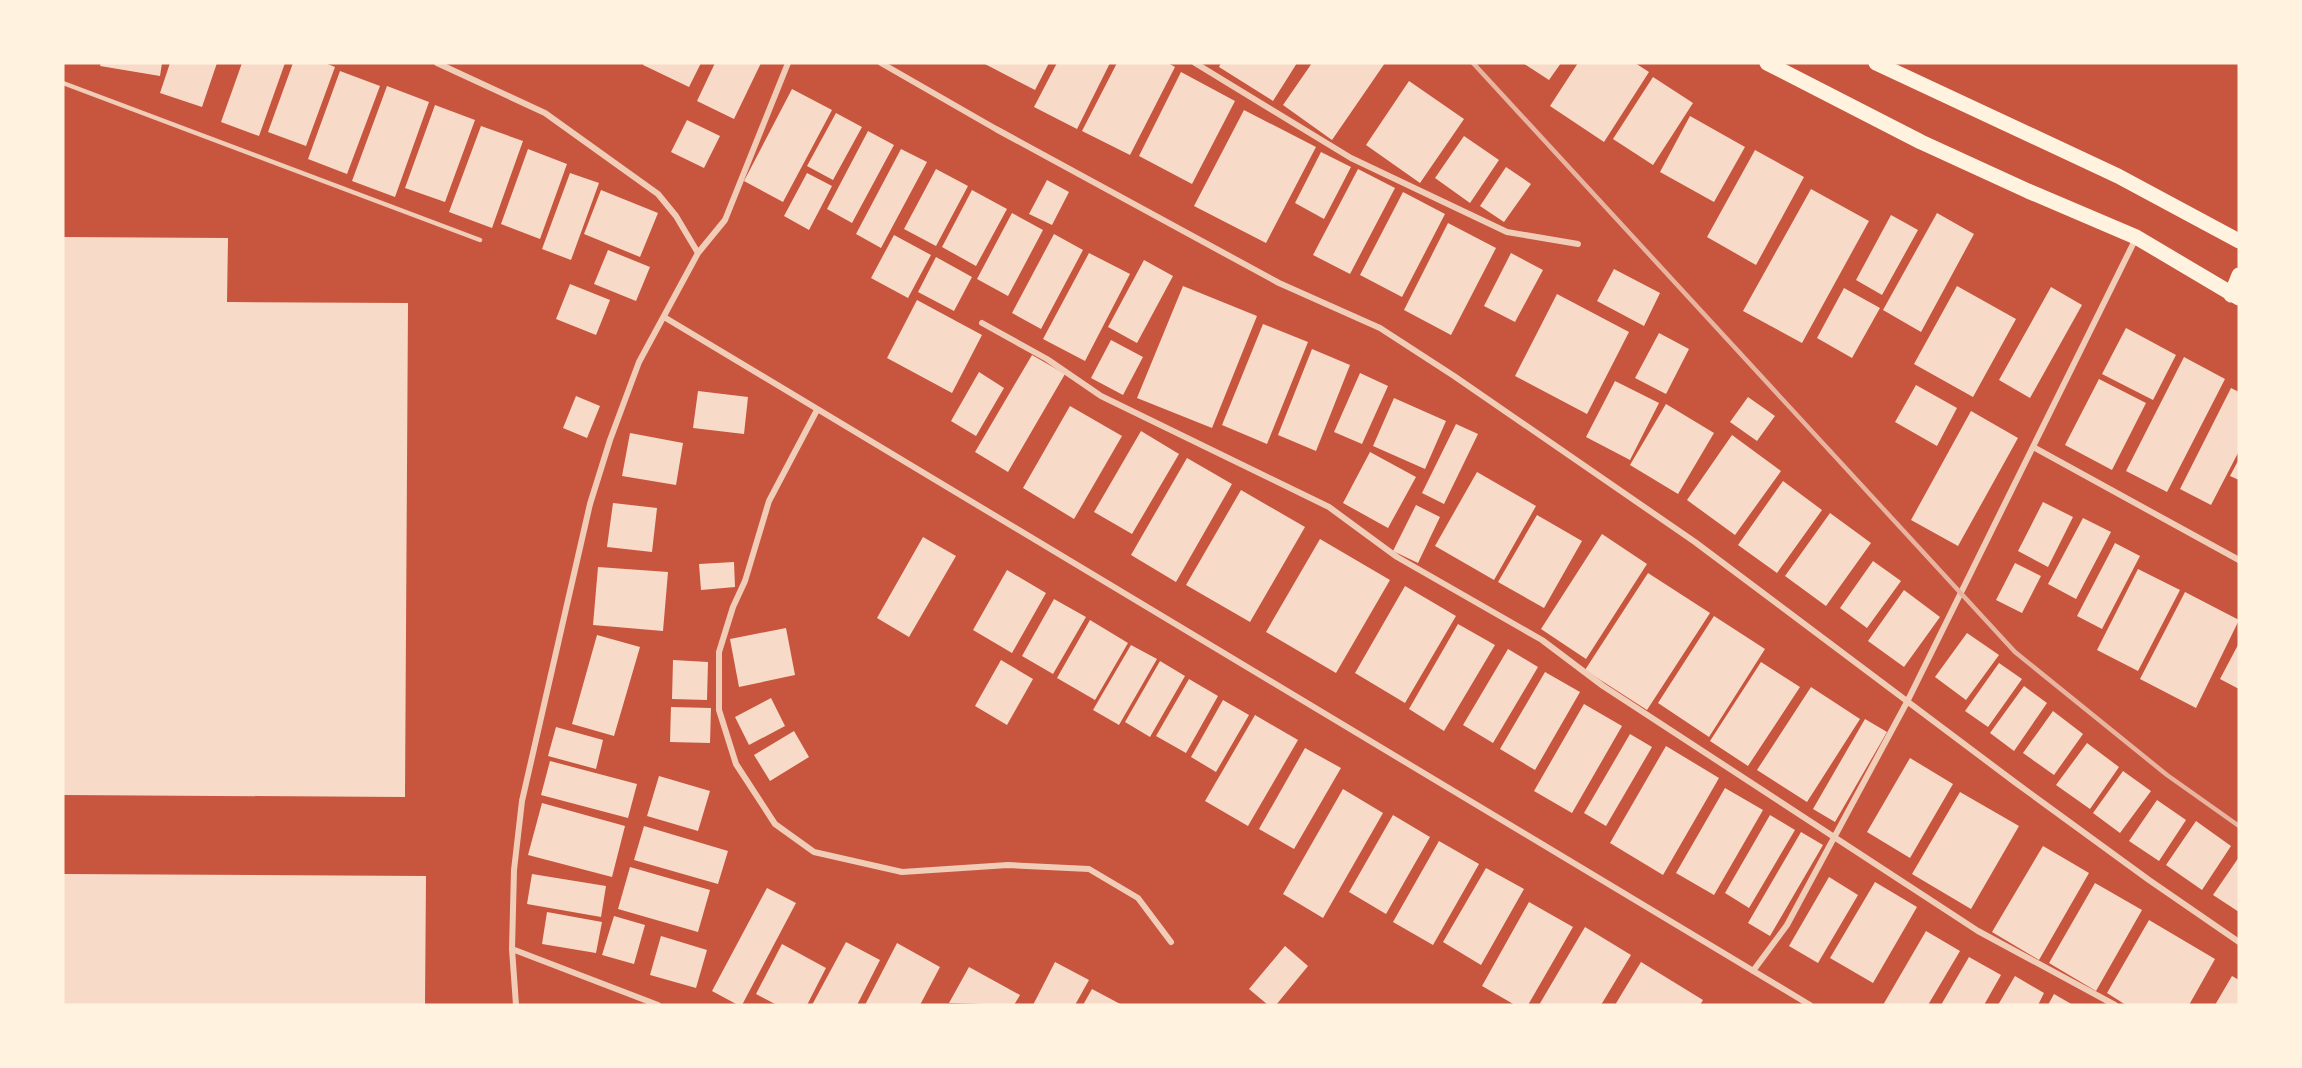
<svg xmlns="http://www.w3.org/2000/svg" width="2302" height="1068" font-family="Commissioner,sans-serif">
<style>
.building{fill:#f7dbc8}
.lines{fill:none;stroke-linecap:round;stroke-linejoin:round}
.service{stroke:#f1ccb7;stroke-width:4.5}
.minor{stroke:#f1ccb7;stroke-width:6}
.primary{stroke:#fff3e0;stroke-width:15}
.rail{stroke:#e9b49f;stroke-width:4.5}
</style>
<rect width="100%" height="100%" fill="#c8553d"/>
<!-- building -->
<path class="building" d="M101 63H162L160 76 100 66Z
M170 63H217L202 107 160 93Z
M242 63H285L259 136 221 122Z
M293 63H325L335 67 306 146 268 132Z
M644 63H701L689 87 643 65Z
M715 63H761L734 119 697 101Z
M983 63H1049L1035 90Z
M1057 63H1110L1077 129 1034 107Z
M1117 63H1168L1175 67 1130 155 1082 131Z
M1221 63H1297L1273 101 1219 67Z
M1312 63H1385L1332 140 1283 105Z
M1523 63H1561L1549 80Z
M1578 63H1635L1649 72 1604 142 1550 106Z
M340 71 380 86 347 174 308 159Z
M1181 72 1235 101 1192 184 1139 156Z
M1653 77 1693 103 1653 165 1613 139Z
M1409 81 1464 119 1420 183 1366 145Z
M387 86 429 102 395 197 352 181Z
M792 89 832 110 783 202 744 181Z
M435 105 475 120 445 202 405 188Z
M1244 110 1316 147 1266 243 1194 206Z
M836 113 862 127 833 180 807 166Z
M1690 116 1745 147 1714 202 1660 172Z
M687 120 720 136 704 168 671 152Z
M481 126 523 141 492 228 449 212Z
M868 131 894 145 852 223 827 209Z
M1464 136 1499 160 1470 203 1435 178Z
M528 149 567 164 540 239 501 224Z
M901 149 927 162 881 248 856 234Z
M1755 150 1804 177 1756 265 1707 237Z
M1321 152 1351 167 1324 219 1295 203Z
M1506 167 1531 184 1504 222 1480 206Z
M936 169 968 186 936 246 904 229Z
M1358 169 1395 188 1350 274 1313 255Z
M570 173 599 183 571 260 542 249Z
M807 173 832 186 809 230 784 216Z
M1047 180 1069 192 1052 225 1029 214Z
M1811 189 1869 221 1802 343 1743 311Z
M601 190 658 213 640 257 584 234Z
M972 190 1007 209 976 266 942 247Z
M1403 192 1445 214 1402 297 1360 275Z
M1012 213 1043 230 1008 296 977 279Z
M1937 213 1974 234 1921 332 1883 310Z
M1891 215 1918 230 1882 295 1856 280Z
M1448 223 1496 248 1451 335 1404 310Z
M1054 234 1083 250 1041 329 1012 313Z
M894 235 931 255 908 298 871 278Z
M63 237 228 238 227 302 408 303 405 797 63 795Z
M608 250 650 267 636 301 594 284Z
M1089 253 1130 274 1085 361 1043 339Z
M1511 253 1543 270 1515 322 1484 306Z
M936 257 972 277 954 311 918 292Z
M1144 260 1173 276 1137 343 1108 327Z
M1614 269 1660 293 1644 326 1597 301Z
M570 284 610 300 596 335 556 319Z
M1183 286 1257 316 1212 428 1137 398Z
M1957 286 2016 319 1973 397 1914 364Z
M2051 287 2082 305 2030 398 1999 380Z
M1844 288 1880 308 1852 358 1817 338Z
M1557 294 1629 332 1587 414 1515 376Z
M917 300 982 335 952 393 887 358Z
M1263 324 1308 342 1267 444 1222 425Z
M2126 328 2176 355 2153 400 2102 374Z
M1659 333 1689 349 1666 394 1635 378Z
M1111 340 1143 357 1123 395 1091 378Z
M1312 349 1350 365 1316 451 1278 435Z
M1032 355 1065 374 1008 472 975 452Z
M2184 357 2225 379 2167 492 2126 471Z
M979 372 1004 388 976 436 951 421Z
M1360 373 1388 386 1362 444 1334 432Z
M2099 379 2146 403 2112 470 2065 445Z
M1615 381 1659 403 1630 460 1586 437Z
M1916 385 1957 408 1937 446 1895 422Z
M2231 388 2239 392V451L2211 505 2180 489Z
M698 391 748 397 744 434 693 428Z
M576 396 600 406 587 438 563 428Z
M1748 397 1775 416 1757 441 1730 422Z
M1394 398 1446 421 1425 469 1373 446Z
M1666 404 1714 433 1678 494 1630 465Z
M1070 406 1122 436 1074 519 1023 488Z
M1971 411 2018 438 1958 546 1911 520Z
M1456 424 1478 434 1444 504 1422 493Z
M1141 431 1179 454 1132 534 1094 512Z
M630 433 683 443 676 485 622 476Z
M1732 435 1781 471 1735 535 1687 500Z
M1370 452 1416 477 1388 528 1343 503Z
M1187 458 1232 484 1176 582 1131 555Z
M2239 459V480L2230 476Z
M1477 472 1536 506 1494 580 1435 546Z
M1783 481 1822 510 1777 573 1738 545Z
M1241 490 1305 527 1250 622 1186 585Z
M2043 502 2073 517 2048 567 2018 551Z
M613 503 657 508 652 552 607 547Z
M1416 505 1440 517 1418 563 1393 551Z
M1830 513 1871 543 1826 606 1785 576Z
M1537 515 1582 541 1544 608 1498 582Z
M2083 518 2111 532 2076 599 2048 584Z
M1602 534 1647 564 1586 659 1541 629Z
M923 537 956 556 909 637 877 618Z
M1320 539 1390 580 1336 673 1266 632Z
M2115 543 2140 556 2102 629 2077 616Z
M1873 561 1901 581 1867 628 1840 608Z
M734 562 735 587 701 590 699 564Z
M2015 563 2041 576 2022 613 1996 600Z
M598 567 668 572 663 631 593 625Z
M2138 569 2180 590 2138 671 2097 650Z
M1007 570 1046 593 1012 653 973 630Z
M1648 573 1710 613 1647 710 1585 670Z
M1405 586 1456 616 1405 703 1355 673Z
M1904 590 1940 617 1904 667 1868 641Z
M2185 592 2239 620 2196 708 2140 679Z
M1054 599 1086 617 1053 674 1022 656Z
M1714 616 1765 649 1709 737 1658 703Z
M1090 620 1128 643 1095 700 1057 678Z
M1458 624 1495 645 1444 731 1409 709Z
M786 628 795 675 739 687 730 639Z
M1967 633 1999 655 1966 700 1935 677Z
M597 635 640 647 614 736 572 724Z
M2239 643V689L2220 679Z
M1131 645 1157 659 1119 725 1093 710Z
M1508 649 1538 667 1493 743 1463 725Z
M673 660 708 662 707 700 672 699Z
M1001 660 1033 679 1007 725 975 706Z
M1160 661 1185 676 1150 737 1125 722Z
M1761 662 1800 687 1748 766 1710 741Z
M1999 663 2022 679 1988 727 1965 711Z
M1545 672 1580 692 1535 770 1500 749Z
M1189 679 1218 696 1186 753 1156 736Z
M2024 686 2047 703 2014 751 1990 733Z
M1811 687 1860 719 1807 802 1757 770Z
M771 698 785 726 749 745 735 717Z
M1223 700 1249 715 1216 772 1191 757Z
M1584 704 1622 726 1572 813 1534 791Z
M671 707 711 708 710 743 670 742Z
M2053 711 2083 734 2054 775 2023 753Z
M1255 715 1298 740 1248 826 1205 801Z
M1865 719 1887 732 1835 822 1813 809Z
M556 727 603 740 596 769 548 756Z
M794 731 809 757 770 781 754 755Z
M1630 734 1652 747 1606 826 1584 813Z
M2087 743 2119 767 2090 809 2056 785Z
M1666 746 1719 778 1663 875 1610 843Z
M1305 748 1341 768 1294 849 1259 829Z
M1910 758 1953 784 1910 858 1867 832Z
M550 761 637 784 628 818 541 795Z
M2123 771 2151 791 2120 833 2093 813Z
M659 776 710 791 698 831 647 816Z
M1725 788 1763 810 1714 895 1676 873Z
M1343 789 1383 813 1323 918 1283 894Z
M1960 792 2019 826 1971 909 1912 874Z
M2157 800 2186 820 2159 861 2129 841Z
M542 803 625 826 612 877 528 855Z
M1393 815 1430 837 1386 914 1349 892Z
M1770 815 1795 830 1749 908 1725 893Z
M2196 821 2231 846 2202 890 2166 865Z
M644 826 728 851 718 884 634 860Z
M1801 832 1823 845 1770 936 1748 923Z
M1439 841 1479 864 1433 945 1393 922Z
M2043 846 2089 873 2039 960 1992 932Z
M2239 857V912L2213 895Z
M630 867 710 890 698 932 618 909Z
M1486 868 1524 889 1481 965 1443 942Z
M63 874 426 876 425 1005H63Z
M532 874 606 886 601 917 527 904Z
M1829 877 1858 895 1818 963 1789 946Z
M1875 882 1917 907 1873 983 1830 958Z
M2095 883 2142 910 2096 991 2049 963Z
M767 888 796 903 742 1005H738L712 991Z
M1529 902 1573 927 1528 1005H1515L1482 986Z
M547 912 602 922 596 953 542 944Z
M614 916 645 925 634 964 602 955Z
M2149 920 2215 959 2189 1005H2126L2107 993Z
M1585 927 1631 955 1601 1005H1539Z
M1926 931 1960 951 1928 1005H1883Z
M661 936 707 950 696 988 650 975Z
M846 942 880 960 857 1005H812Z
M897 943 940 967 920 1005H865Z
M782 944 826 968 807 1005H777L756 994Z
M1285 946 1308 966 1276 1005H1268L1249 989Z
M1969 957 2001 975 1984 1005H1941Z
M1055 962 1089 980 1075 1005H1033Z
M1641 962 1703 1000 1700 1005H1615Z
M969 967 1020 995 1014 1005 949 1003Z
M2015 976 2044 993 2038 1005H1998Z
M2232 976 2239 980V1005H2215Z
M1092 989 1122 1005H1083Z
M2054 994 2073 1005H2048Z"/>
<g class="lines">
<!-- service -->
<path class="service" d="M63 83 480 240"/>
<!-- minor -->
<path class="minor" d="M437 63 545 113 658 194 676 216 698 253
M881 63 996 129 1279 283 1380 328 1454 376 1695 542 2016 783 2149 880 2239 942
M1195 63 1351 158 1507 232 1578 244
M664 317 1810 1005
M982 323 1047 359 1101 396 1329 507 1397 557 1542 640 1603 686 1978 931 2115 1005
M817 410 769 501 745 581 733 607 719 652V710L736 764 775 824 814 852 902 872 1008 865 1089 869 1138 898 1171 942
M2033 447 2239 560
M512 949 658 1005
M1753 971 1787 925 1907 702 2136 238
M516 1005 512 949 514 870 522 801 590 504 610 440 639 362 698 253 725 220 788 63"/>
<!-- primary -->
<path class="primary" d="M1767 63 1921 142 2028 191 2136 237 2239 298
M1876 63 2118 176 2239 241
M2231 295 2239 275"/>
<!-- rail -->
<path class="rail" d="M1473 63 2015 652 2167 775 2239 826"/>
</g>
<!-- border -->
<rect width="2302" height="1068" fill="none" stroke="#fff3e0" stroke-width="129"/>
</svg>
